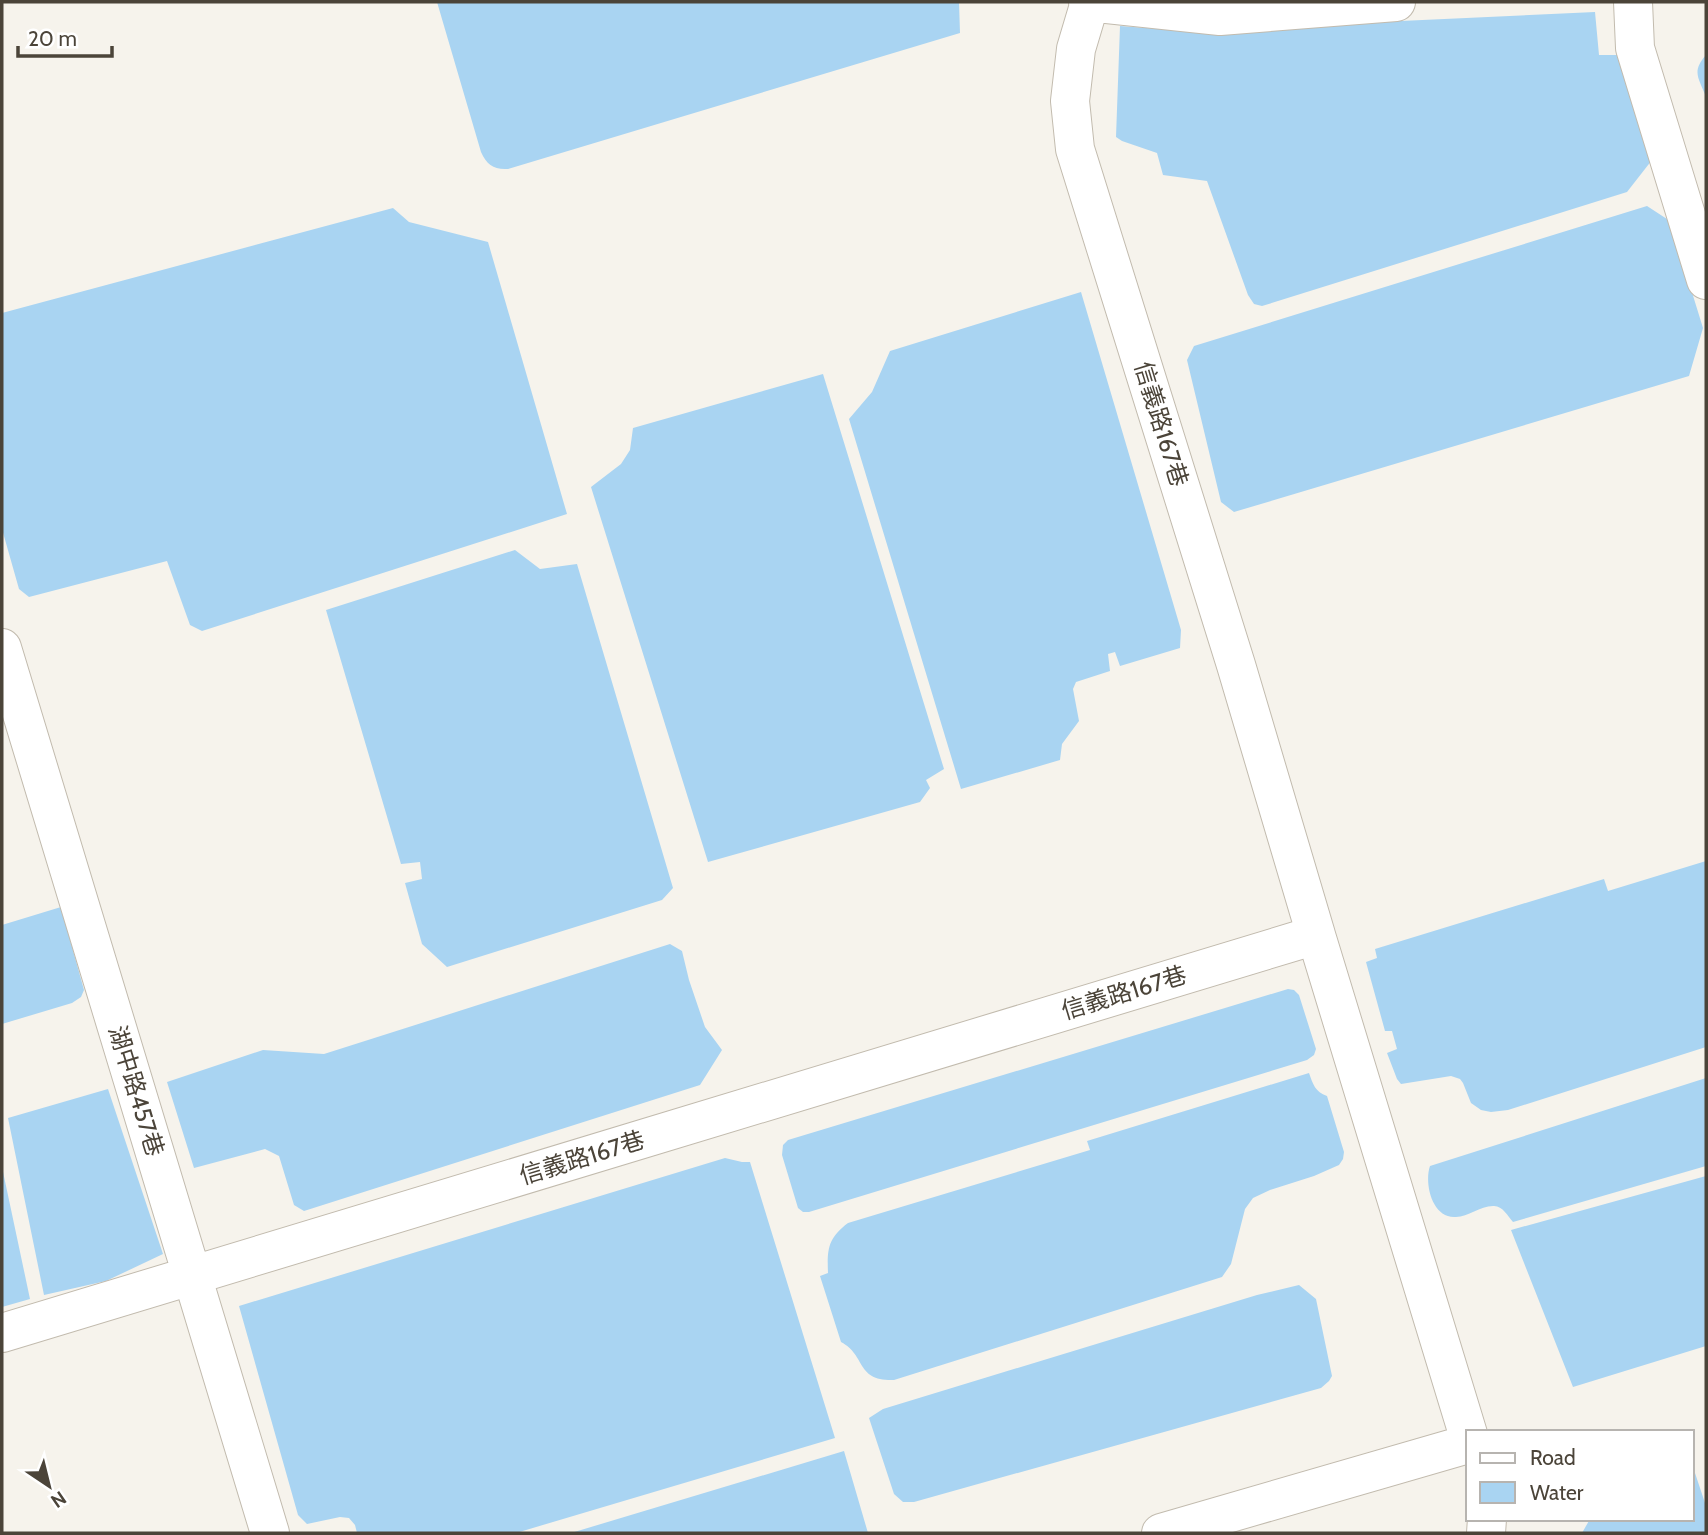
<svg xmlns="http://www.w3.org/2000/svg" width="1708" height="1535" font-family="Cabin,'Noto Sans TC',sans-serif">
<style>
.water{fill:#a9d4f2}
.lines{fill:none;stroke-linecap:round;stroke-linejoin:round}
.minor-casing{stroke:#c2bbae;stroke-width:40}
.minor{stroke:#fff;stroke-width:38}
.labels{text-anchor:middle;stroke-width:5;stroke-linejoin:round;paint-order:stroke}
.street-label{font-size:24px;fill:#4b4439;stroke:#fff}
</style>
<rect width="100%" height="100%" fill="#f6f3ec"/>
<!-- water -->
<path class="water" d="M437 2H959L960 33 508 169C494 170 487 165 481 152Z
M1595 12 1599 55H1620L1652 160 1627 192 1262 306 1254 304 1248 295 1207 181 1163 175 1157 153 1122 141 1116 137 1120 26 1186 31Z
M1706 55V97C1699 78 1691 72 1706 55Z
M1647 206 1670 221 1703 328 1689 376 1234 512 1221 502 1187 360 1194 346Z
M393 208 409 222 488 242 567 514 202 631 190 625 167 561 29 597 19 589 2 529V313Z
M1081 292 1181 630 1180 648 1120 666 1115 652 1108 654 1110 671 1076 682 1073 689 1079 721 1062 744 1060 760 961 789 849 419 872 392 890 351Z
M823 374 944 769 926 780 930 788 920 802 708 862 591 487 621 464 630 450 633 428Z
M515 550 540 569 577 564 673 888 662 900 447 967 422 944 405 883 422 879 420 862 401 864 326 610Z
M1706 861V1047L1508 1110 1491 1112 1481 1110 1471 1103 1463 1083 1460 1079 1451 1076 1401 1084 1397 1079 1387 1053 1397 1049 1392 1031H1385L1366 962 1377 958 1375 949 1604 879 1608 891Z
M61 907 84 990 81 997 72 1003 2 1024V925Z
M670 944 682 951 689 980 705 1027 722 1050 700 1085 304 1211 294 1205 279 1156 265 1149 194 1168 167 1082 263 1050 324 1054Z
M1288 989 1294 990 1299 995 1316 1049 1314 1055 1307 1060 809 1212H803L798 1208 782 1155 783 1145 788 1140Z
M1309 1073C1313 1084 1315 1092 1327 1096L1344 1152 1343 1159 1339 1165 1314 1176 1270 1190 1253 1198 1245 1209 1231 1264 1222 1277 894 1380C855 1381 867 1356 841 1342L820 1276 828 1273C827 1249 828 1238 848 1223L1090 1150 1087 1141Z
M1706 1078V1166L1513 1222C1508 1216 1502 1205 1493 1206 1480 1206 1468 1217 1456 1217 1432 1219 1424 1183 1430 1166Z
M108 1089 163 1254 106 1281 44 1295 8 1118Z
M725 1158 742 1162H750L835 1438 516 1533H357L355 1525 349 1518 340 1517 307 1524 298 1515 239 1306Z
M2 1167 30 1299 2 1307Z
M1706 1176V1346L1573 1387 1511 1230Z
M1299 1285 1316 1299 1332 1376 1329 1381 1321 1388 914 1502H903L894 1494 869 1418 883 1409 1257 1295Z
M844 1451 868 1533H571Z
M1692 1464 1706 1506V1533H1582L1590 1519H1692Z"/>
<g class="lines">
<!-- minor casing -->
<g class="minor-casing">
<path id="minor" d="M1088 2 1220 16 1396 2
M1633 2 1635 48 1706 280
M2 648 270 1533
M1316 935 1468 1434
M2 1333 1316 935 1236 665 1075 149 1070 101 1076 49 1090 2
M1161 1533 1468 1444
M1486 1533 1487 1519"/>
</g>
<!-- minor -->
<use href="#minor" class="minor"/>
</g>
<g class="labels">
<!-- street labels -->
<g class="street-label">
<text transform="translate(1161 424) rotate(73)" y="8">信義路167巷</text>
<text transform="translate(1124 993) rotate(-17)" y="8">信義路167巷</text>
<text transform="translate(136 1091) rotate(73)" y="8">湖中路457巷</text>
<text transform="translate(582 1158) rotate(-17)" y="8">信義路167巷</text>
</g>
</g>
<!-- border -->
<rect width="1708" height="1535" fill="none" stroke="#4b4439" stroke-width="7"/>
<!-- legend -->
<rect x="1466" y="1430" width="228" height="91" fill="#ffffff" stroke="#b7b4b0" stroke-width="2"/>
<rect x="1480" y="1453" width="35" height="10" fill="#ffffff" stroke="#b7b4b0" stroke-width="2"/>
<text x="1530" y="1465" font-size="21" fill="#4b4439">Road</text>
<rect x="1480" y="1482" width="35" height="21" fill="#a9d4f2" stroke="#b7b4b0" stroke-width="2"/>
<text x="1530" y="1500" font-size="21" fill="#4b4439">Water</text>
<!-- north arrow -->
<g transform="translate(49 1486) rotate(145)" stroke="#ffffff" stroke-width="5" paint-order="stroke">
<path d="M0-5L12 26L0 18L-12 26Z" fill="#4b4439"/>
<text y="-10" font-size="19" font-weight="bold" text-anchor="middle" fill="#4b4439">N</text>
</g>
<!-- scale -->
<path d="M18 46v10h94v-10" fill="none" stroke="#4b4439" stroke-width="3.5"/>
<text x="28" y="46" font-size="21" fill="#4b4439" stroke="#ffffff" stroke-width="5" paint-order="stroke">20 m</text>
</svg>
